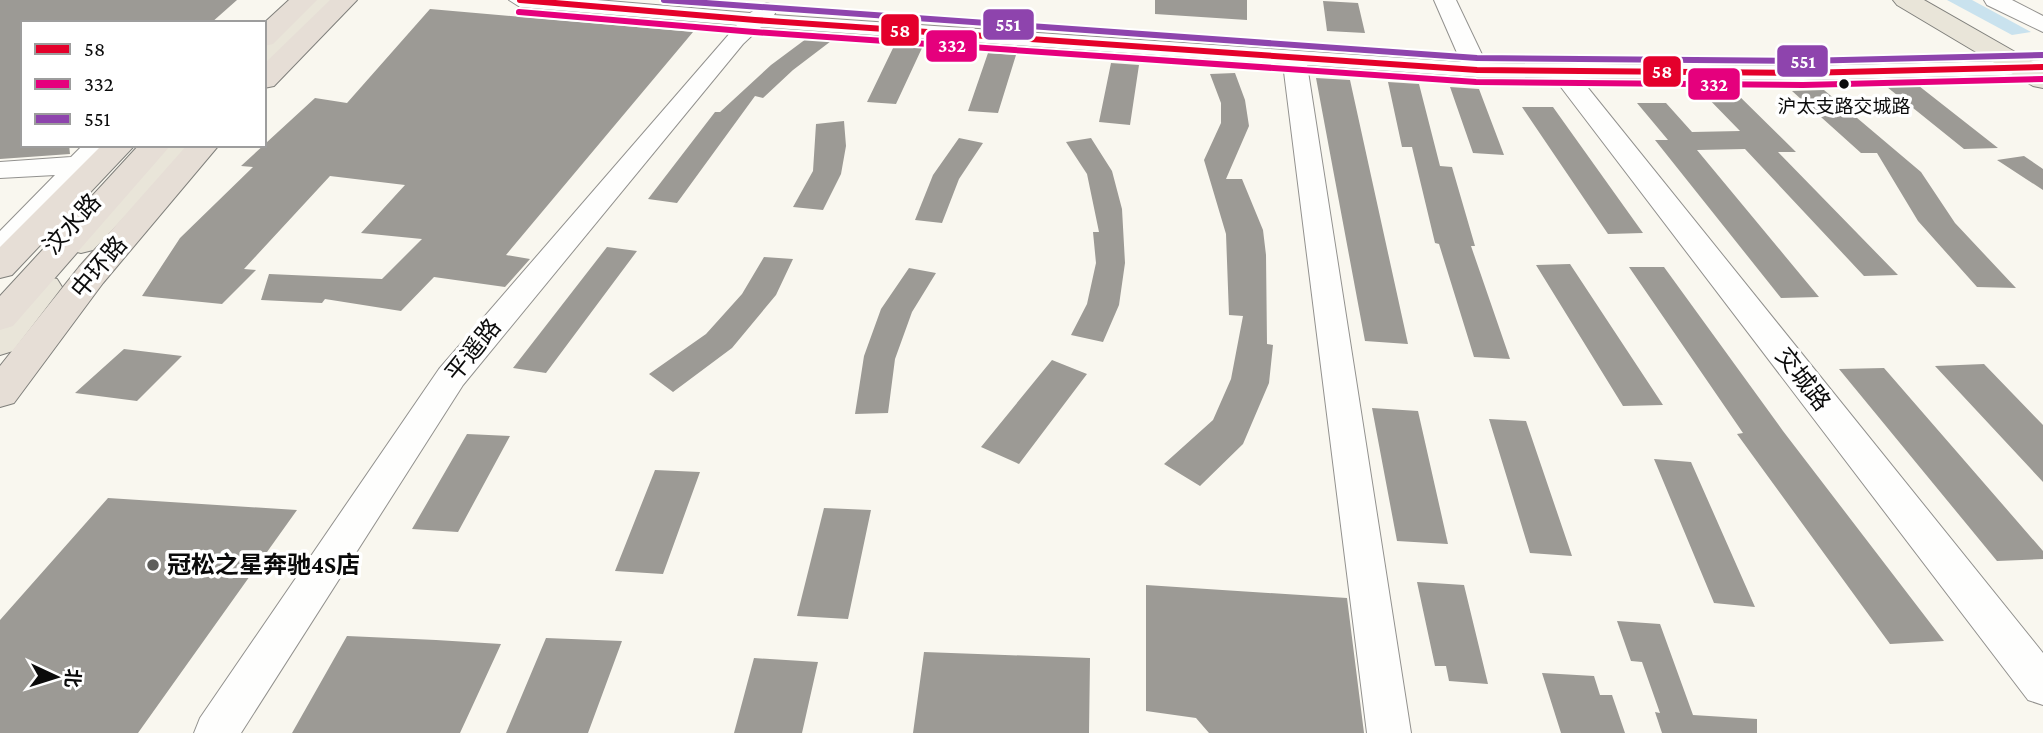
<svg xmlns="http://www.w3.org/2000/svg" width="2043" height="733" font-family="'Crimson Pro','Noto Sans SC',serif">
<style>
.water{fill:#c9e2ee}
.building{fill:#9c9a95}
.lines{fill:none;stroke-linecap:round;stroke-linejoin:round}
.minor-casing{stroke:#92918e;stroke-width:2}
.major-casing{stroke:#7f7f7b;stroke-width:2}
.highway-casing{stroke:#7f7f7b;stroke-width:2}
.minor{fill:#fefefd;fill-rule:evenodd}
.major{fill:#e9e5d9;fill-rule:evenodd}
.highway{fill:#e6ded6;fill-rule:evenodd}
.bus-1-casing{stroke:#fff;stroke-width:10}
.bus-2-casing{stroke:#fff;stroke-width:10}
.bus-3-casing{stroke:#fff;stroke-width:10}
.bus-1{stroke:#e4002b;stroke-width:6}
.bus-2{stroke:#e5007d;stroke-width:6}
.bus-3{stroke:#8e44ad;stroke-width:6}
.bus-dot{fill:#0b0b0b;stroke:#fff;stroke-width:2.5}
.poi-dot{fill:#5e5e5b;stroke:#fff;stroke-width:2.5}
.labels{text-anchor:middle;stroke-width:7;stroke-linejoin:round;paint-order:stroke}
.far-bus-label{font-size:19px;fill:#0b0b0b;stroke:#fff}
.street-label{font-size:24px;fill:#0b0b0b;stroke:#fff}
.poi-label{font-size:24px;font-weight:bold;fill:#0b0b0b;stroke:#fff;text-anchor:start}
.line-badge{stroke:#fff;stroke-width:2.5}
.badge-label{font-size:19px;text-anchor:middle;font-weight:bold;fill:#fff}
</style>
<rect width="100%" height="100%" fill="#f9f7ef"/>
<!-- water -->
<path class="water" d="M1947 0H1972L2031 32 2012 35Z"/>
<!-- building -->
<path class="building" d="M0 0H237L211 23H23V145H69L70 154 0 159Z
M1155 0H1247V20L1155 14Z
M1323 1 1358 3 1365 33 1327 31Z
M430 9 693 32 506 255 530 259 505 287 434 277 401 311 325 299 322 303 261 300 269 274 382 279 422 239 361 233 405 185 330 176 244 269 256 270 222 304 142 296 180 238 253 167 241 166 315 98 347 103Z
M814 33 839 35 793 70 763 98 755 96 677 203 648 199 715 112H720L771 65Z
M894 46 922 48 896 104 867 102Z
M988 53 1016 55 998 113 968 111Z
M1111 63 1139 65 1130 125 1099 122Z
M1235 73 1245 100 1249 126 1226 179H1242L1263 230 1266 255 1267 344 1273 345 1269 383 1243 444 1200 486 1164 464 1213 420 1231 379 1243 316 1229 315 1226 234 1204 160 1221 123V103L1210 74Z
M1316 78 1350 80 1408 344 1365 341Z
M1388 82 1419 84 1440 166 1452 167 1475 246H1471L1510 359 1474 357 1439 244 1435 243 1412 147H1402Z
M1916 86H1919L1998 148 1964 149 1887 87Z
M1450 87 1479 89 1504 155 1473 153Z
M1732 89 1796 152H1778L1898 275 1864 276 1745 149 1697 150 1819 297 1781 298 1655 140H1668L1637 103H1666L1692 132 1740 131 1700 90Z
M1824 90 1921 172 1955 223 2016 288 1977 287 1918 221 1877 153H1861L1792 91Z
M1522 107H1553L1643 233 1608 234Z
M844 121 846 146 841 174 823 210 793 207 813 171 816 124Z
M959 138 983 143 959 179 942 223 915 220 933 175Z
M1091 138 1112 171 1122 209 1125 263 1119 305 1103 342 1071 335 1087 304 1096 263 1093 232H1099L1087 174 1066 142Z
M2024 156 2043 169V190L1997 160Z
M607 247 637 251 546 373 513 368Z
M764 257 793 259 776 295 732 348 673 392 649 374 706 334 742 294Z
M1570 264 1663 405 1623 406 1536 265Z
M1629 267H1664L1783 431 1944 641 1890 644 1737 434 1743 433Z
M909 268 936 273 912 312 895 359 888 413 855 414 864 356 881 309Z
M124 349 182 356 137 401 75 393Z
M1052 360 1087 374 1019 464 981 447Z
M1984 364 2043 425V482L1935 366Z
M1884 368 2043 551V559L1997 561 1839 369Z
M1372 408 1418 411 1448 544 1397 541Z
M1489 419 1526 421 1572 556 1530 553Z
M467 434 510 436 458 532 412 529Z
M1654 459 1691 462 1755 607 1714 603Z
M655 470 700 472 663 574 615 571Z
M108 498 297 510 138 733H0V620Z
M824 508 871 510 848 619 797 616Z
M1417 582 1464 585 1488 684 1449 681 1446 666H1435Z
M1146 585 1347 598 1364 733H1209L1196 718 1146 711Z
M1617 621 1660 624 1693 715 1757 719V733H1662L1655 712 1660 713 1642 662 1631 661Z
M347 636 436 640 501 644 460 733H292Z
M546 638 622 641 588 733H506Z
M924 652 1090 658 1089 733H913Z
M754 658 818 662 802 733H734Z
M1542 673 1594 676 1600 695H1612L1625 733H1561Z"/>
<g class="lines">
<!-- minor casing -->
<g class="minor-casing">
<path id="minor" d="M509 0H597L750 13 766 3 774 5 777 10 774 15 1461 62 1434 0H1456L1486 63 1803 66 2043 60V74L1803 80 1580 78 2043 653V705L2028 700 1554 78 1477 77 1307 65 1411 733H1367L1283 64 761 27 743 44 463 385 241 733H194L200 718 439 369 737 25 520 7Z
M1984 0H2012L2043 16V32L1987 5Z
M83 145H111L10 254 0 257V231L55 175 0 178V162L71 157Z"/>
</g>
<!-- major casing -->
<g class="major-casing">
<path id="major" d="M307 0H334L274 63 264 65V42Z
M1893 0H1924L2043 68V88L2033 86 1897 5Z
M160 145H193L93 250 81 253 69 250 64 243 69 236Z
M44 276 57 279 62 287 13 351 0 355V317L31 279Z"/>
</g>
<!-- highway casing -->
<g class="highway-casing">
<path id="highway" d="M289 0H317L273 44 264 46V23Z
M330 0H357L274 86 264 88V64Z
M102 145H135L12 275 0 278V247Z
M139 145H171L13 326 0 330V296Z
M187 145H219L103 283 14 403 0 407V366L79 267Z"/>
</g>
<!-- minor -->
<use href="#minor" class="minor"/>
<!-- major -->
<use href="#major" class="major"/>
<!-- highway -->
<use href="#highway" class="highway"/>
<!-- bus-1 casing -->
<g class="bus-1-casing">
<path id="bus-1" d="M520 0 755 20 1477 70 1803 73 2043 67"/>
</g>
<!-- bus-2 casing -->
<g class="bus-2-casing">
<path id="bus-2" d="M519 12 754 32 1476 82 1803 85 2043 79"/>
</g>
<!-- bus-3 casing -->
<g class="bus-3-casing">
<path id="bus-3" d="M664 0 1477 58 1803 61 2043 55"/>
</g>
<!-- bus-1 -->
<use href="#bus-1" class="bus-1"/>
<!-- bus-2 -->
<use href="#bus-2" class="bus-2"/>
<!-- bus-3 -->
<use href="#bus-3" class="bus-3"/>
</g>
<!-- markers -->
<circle class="bus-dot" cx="1844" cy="84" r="6"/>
<circle class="poi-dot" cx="153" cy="565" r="7"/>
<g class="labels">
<!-- far-bus labels -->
<g class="far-bus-label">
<text x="1844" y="113">沪太支路交城路</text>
</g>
<!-- street labels -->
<g class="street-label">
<text transform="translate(72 224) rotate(-48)" y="8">汶水路</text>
<text transform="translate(99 267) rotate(-50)" y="8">中环路</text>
<text transform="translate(473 350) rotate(-51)" y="8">平遥路</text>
<text transform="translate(1803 379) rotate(52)" y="8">交城路</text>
</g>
<!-- poi labels -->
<g class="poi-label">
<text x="167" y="573">冠松之星奔驰4S店</text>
</g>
</g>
<g class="line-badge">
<rect x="982" y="8" width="53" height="33" rx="7" fill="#8e44ad"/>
<rect x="880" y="13" width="40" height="34" rx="7" fill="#e4002b"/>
<rect x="925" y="29" width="53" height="34" rx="7" fill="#e5007d"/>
<rect x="1776" y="44" width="53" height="34" rx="7" fill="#8e44ad"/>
<rect x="1642" y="55" width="40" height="33" rx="7" fill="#e4002b"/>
<rect x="1687" y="67" width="54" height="34" rx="7" fill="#e5007d"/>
</g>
<g class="badge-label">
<text x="1008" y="31">551</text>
<text x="900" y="37">58</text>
<text x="952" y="52">332</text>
<text x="1803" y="68">551</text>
<text x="1662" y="78">58</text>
<text x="1714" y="91">332</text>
</g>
<!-- legend -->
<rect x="21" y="21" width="245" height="126" fill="#ffffff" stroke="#9d9d9d" stroke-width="2"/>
<rect x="35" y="44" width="35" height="10" fill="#e4002b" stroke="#9d9d9d" stroke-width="2"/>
<text x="84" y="56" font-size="21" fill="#0b0b0b">58</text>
<rect x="35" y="79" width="35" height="10" fill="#e5007d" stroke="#9d9d9d" stroke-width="2"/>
<text x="84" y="91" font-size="21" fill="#0b0b0b">332</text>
<rect x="35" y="114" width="35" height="10" fill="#8e44ad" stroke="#9d9d9d" stroke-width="2"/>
<text x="84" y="126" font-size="21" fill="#0b0b0b">551</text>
<!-- north arrow -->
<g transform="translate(56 677) rotate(94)" stroke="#ffffff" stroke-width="5" paint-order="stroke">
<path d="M0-5L12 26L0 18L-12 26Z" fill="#0b0b0b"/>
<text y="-10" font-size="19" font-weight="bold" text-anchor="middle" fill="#0b0b0b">北</text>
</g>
</svg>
